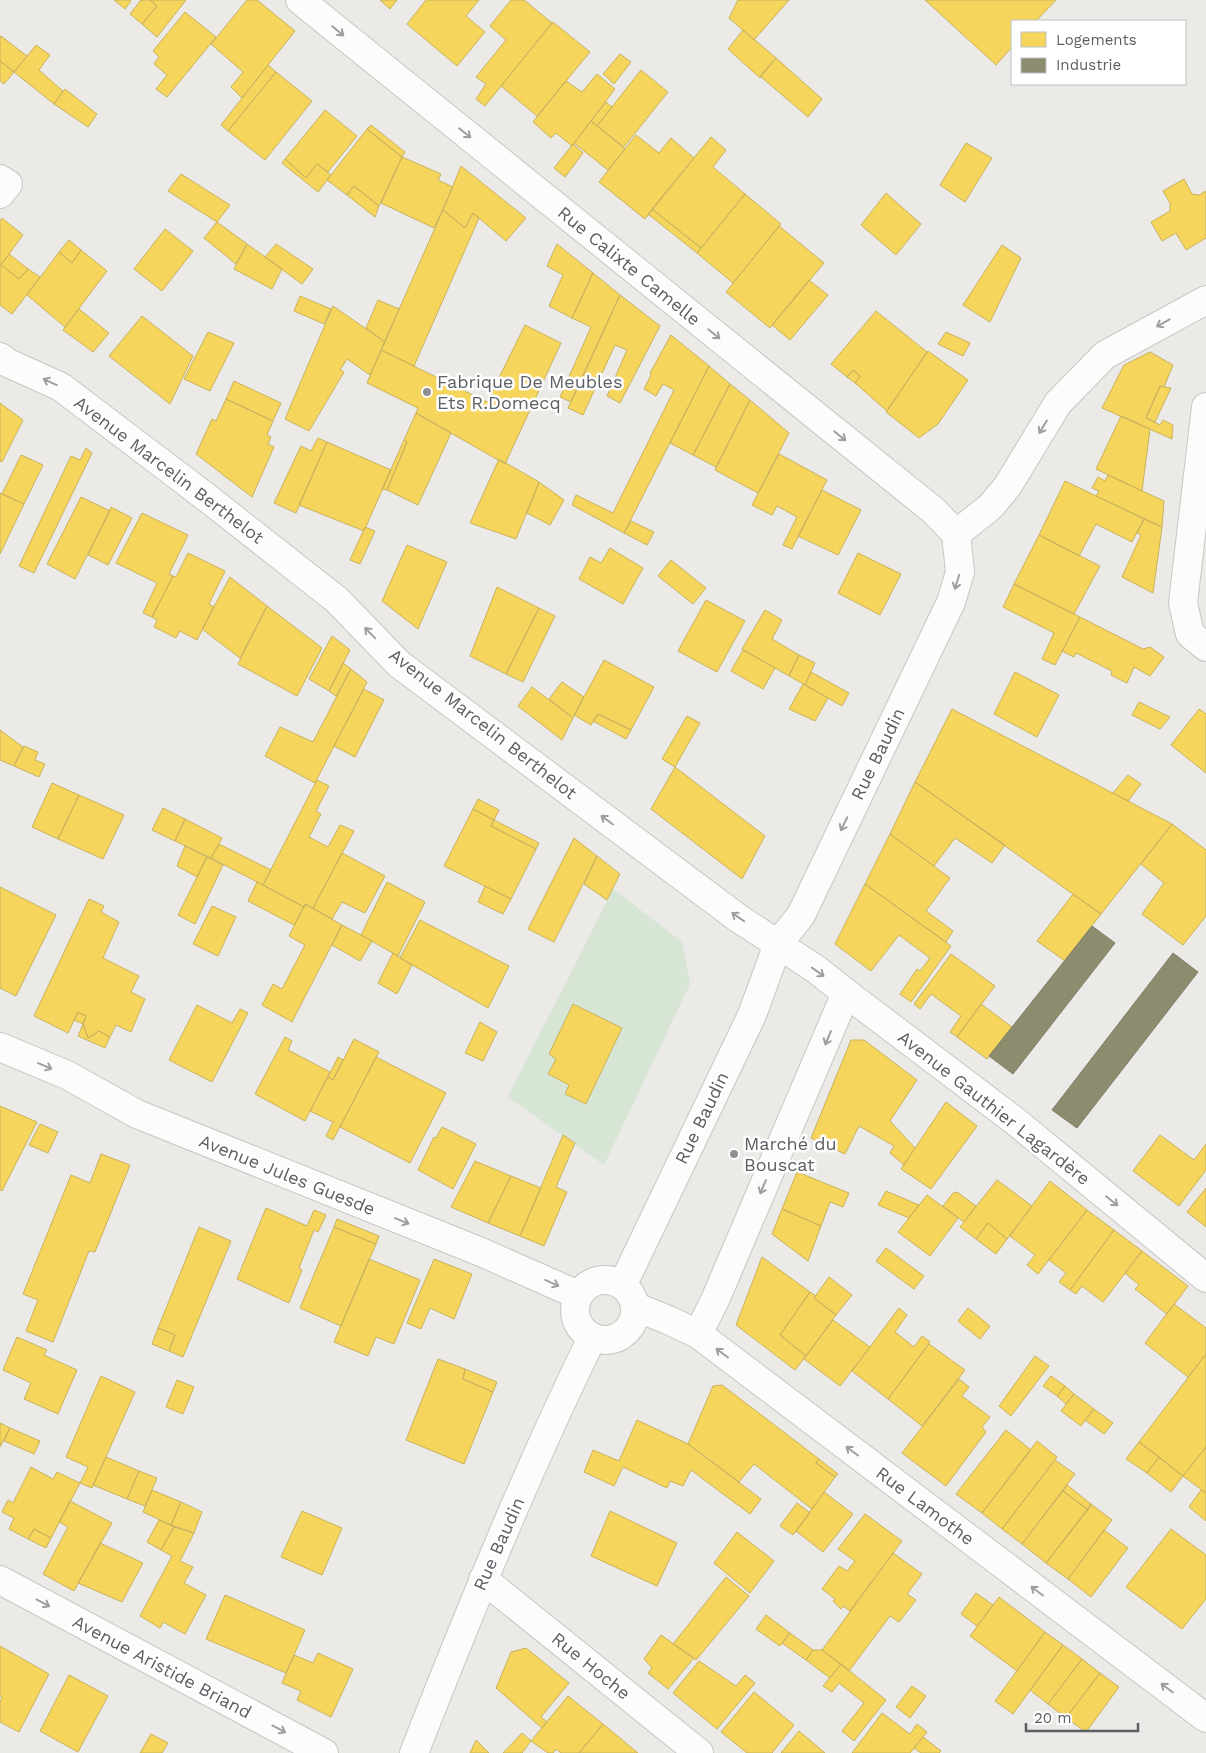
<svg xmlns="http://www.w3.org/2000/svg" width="1206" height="1753" font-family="'Work Sans',sans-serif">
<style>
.green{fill:#d6e5d4}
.homes{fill:#f6d55c;stroke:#c8b25e}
.industry{fill:#8c8c6e;stroke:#7e7e6b}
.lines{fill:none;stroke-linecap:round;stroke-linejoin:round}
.minor-casing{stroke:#c6c6c6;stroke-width:30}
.minor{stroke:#fcfcfb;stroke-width:28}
.oneway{stroke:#9c9ea0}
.poi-dot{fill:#8e9091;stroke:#fff;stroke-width:2}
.labels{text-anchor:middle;stroke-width:5;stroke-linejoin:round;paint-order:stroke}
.street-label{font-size:18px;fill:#5c5f63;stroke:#fff}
.poi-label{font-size:18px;fill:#5c5f63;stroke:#fff;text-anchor:start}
</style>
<rect width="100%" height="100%" fill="#ebeae7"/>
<!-- green -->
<path class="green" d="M613 889 682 942 690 984 604 1165 508 1097Z"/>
<!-- homes -->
<path class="homes" d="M114 0H130L131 1 125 9Z
M141 0H150L157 6 142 24 130 14Z
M150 0H186L157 37 142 24 157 6Z
M247 0H257L295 31 242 98 231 87 243 72 211 44Z
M380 0H397L390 9Z
M426 0H479L466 16 485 32 457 66 407 24Z
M511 0H524L552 23 485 106 476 99 486 84 476 77 506 40 490 26Z
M738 0H789L754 40 729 18Z
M925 0H1056L1036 21H1012V47L996 65Z
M185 12 216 37 167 97 156 89 167 75 154 64 159 57 153 51Z
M553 22 590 52 537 116 501 86Z
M743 30 776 58 760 78 728 49Z
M1 36 27 56 14 72 0 61V37Z
M36 45 50 55 39 70 63 91 54 104 14 72Z
M620 54 631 62 614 84 603 74Z
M776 58 822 99 808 117 760 76Z
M0 61 14 72 4 84 0 81Z
M268 65 276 72 228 131 221 125Z
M641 70 668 92 624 147 597 126Z
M276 72 312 101 265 160 228 131Z
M597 74 615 89 572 146 556 133 551 138 533 122 566 81 582 92Z
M65 89 97 114 88 127 54 104Z
M606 102 612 107 597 126 591 121Z
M325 110 357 136 328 172 317 164 306 178 285 159Z
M591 121 625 149 608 170 574 143Z
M371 125 405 152 402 157 367 129Z
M367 129 402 157 379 206 354 186 347 195 327 180Z
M636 135 659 153 671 138 694 158 645 219 599 182Z
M711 137 726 150 713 167 745 194 701 248 652 209Z
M966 143 992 158 965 202 940 185Z
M573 144 583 153 565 177 554 168Z
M402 157 441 174 438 180 453 187 434 228 381 203Z
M285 159 306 178 317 164 331 175 318 192 282 163Z
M461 166 526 218 506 241 473 213 465 228 443 210Z
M181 174 230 205 217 222 168 191Z
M1184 179 1192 194 1199 195 1206 191V238L1186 250 1176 233 1162 241 1151 222 1170 211V203L1163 191Z
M354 186 379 206 375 217 347 195Z
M886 193 921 224 896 255 861 225Z
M745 194 781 224 733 283 697 253Z
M652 209 701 248 697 253 648 214Z
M443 210 465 228 473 213 479 218 414 366 381 350Z
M2 218 23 235 1 265 19 279 28 269 40 277 12 314 0 305V221Z
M217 222 247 244 236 264 204 238Z
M779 226 824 263 770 328 726 292Z
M165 229 193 251 162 291 134 269Z
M69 240 81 250 72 263 59 252Z
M247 244 282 269 272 289 234 269Z
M276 244 313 269 302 284 265 257Z
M557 244 593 273 572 318 549 306 563 275 547 266Z
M1002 245 1021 258 990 322 963 305Z
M81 250 107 271 65 327 27 295 59 252 72 263Z
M9 254 28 269 19 279 1 265Z
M593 273 620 295 571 402 560 397 591 327 572 318Z
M809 280 828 295 790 340 772 325Z
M620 295 660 326 620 403 607 396 627 350 615 345 583 415 568 408Z
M300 296 331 309 324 324 294 311Z
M378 300 399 309 385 342 366 328Z
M333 306 385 342 370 375 347 359 340 370 344 372 309 431 285 419Z
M79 309 109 333 93 352 63 330Z
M876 311 927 352 887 411 855 383 860 376 853 370 847 377 831 364Z
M142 316 193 356 170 404 109 356Z
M525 325 561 343 505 464 416 413 418 408 367 383 381 350 487 402Z
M208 332 234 343 210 391 184 379Z
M946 332 970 343 963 356 938 344Z
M671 335 709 366 624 533 572 505 576 495 613 513 674 390 663 384 656 396 644 389 651 375 650 373Z
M928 351 968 380 938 424 919 438 886 412Z
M1150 352 1173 365 1164 387 1160 386 1146 418 1160 425 1163 420 1173 425 1172 439 1102 408 1124 365Z
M709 366 730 384 693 455 670 443Z
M853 370 860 376 855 383 847 377Z
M234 381 281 403 273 421 226 399Z
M730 384 750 400 716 467 693 455Z
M1160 386 1171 388 1155 422 1146 418Z
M226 399 273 421 267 435 271 437 268 444 274 447 252 497 196 454 212 419 216 421Z
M750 400 789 433 758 493 715 470Z
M0 403 23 420 2 462 0 461Z
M416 413 451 433 418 505 387 490 407 442 404 440Z
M1121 416 1150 429 1142 491 1096 469Z
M318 438 327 442 296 513 274 503 301 446 311 451Z
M404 440 407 442 387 490 382 489Z
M327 442 391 470 364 531 299 505Z
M86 448 92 453 34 573 19 566 71 456 80 460Z
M779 454 827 480 792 549 783 545 797 517 777 506 772 515 752 505Z
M21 455 43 465 24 504 2 494Z
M499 459 539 482 516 539 470 523Z
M1108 475 1164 501 1162 527 1096 496 1099 491 1092 488 1098 477 1105 481Z
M1065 481 1144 519 1132 542 1096 524 1079 556 1039 535Z
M539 482 564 500 550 525 527 513Z
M822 490 861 510 838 555 798 536Z
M0 493 24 504 0 554Z
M81 497 110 511 75 579 47 564Z
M111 507 132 518 108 565 88 555Z
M142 513 188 535 169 574 173 576 152 617 143 613 157 583 116 563Z
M1144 519 1162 527 1153 593 1122 577 1141 535 1137 533Z
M631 521 654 532 647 545 624 533Z
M365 527 375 531 360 564 350 560Z
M1039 535 1100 566 1074 614 1014 584Z
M407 545 447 562 418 629 382 601Z
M610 548 643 568 623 604 579 579 590 557 601 563Z
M188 553 225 571 209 604 214 607 197 640 180 631 176 638 154 627 157 620 152 617 173 576 176 577Z
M858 553 901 574 880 615 838 593Z
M671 560 706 588 693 604 658 576Z
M230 577 267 606 240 658 202 629Z
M1014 584 1080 617 1055 665 1042 659 1054 633 1003 607Z
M497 587 539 608 506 674 470 656Z
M706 600 745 621 717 672 678 651Z
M267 606 322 648 297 696 238 664Z
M539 608 555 616 523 682 506 674Z
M765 610 782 620 772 639 799 655 789 676 742 649Z
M1080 617 1143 649 1150 647 1164 657 1150 676 1134 667 1127 683 1111 675 1112 671 1076 653 1074 657 1062 651Z
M332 636 350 650 329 691 309 679Z
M743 650 775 668 763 689 731 671Z
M799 655 815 663 805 685 789 676Z
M604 660 654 687 631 730 598 714 591 725 574 715Z
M343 663 351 669 336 696 329 691Z
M351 669 367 682 315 783 265 756 280 727 313 742Z
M811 672 849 693 842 706 805 685Z
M1015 672 1059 695 1037 737 994 714Z
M562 682 584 697 573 718 549 699Z
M803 684 828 698 815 721 789 709Z
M532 687 573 718 562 740 518 706Z
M364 689 384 700 355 757 334 746Z
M1139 702 1170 717 1160 729 1132 715Z
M952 709 1172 824 1101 914 915 782Z
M1199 709 1206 714V773L1171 745Z
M598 714 631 730 626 739 593 721Z
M687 716 700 723 675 767 662 759Z
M0 730 23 747 14 766 0 760Z
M24 746 38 752 35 760 45 764 39 777 14 766Z
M675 767 765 836 742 879 651 809Z
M1128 775 1141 784 1128 801 1113 793Z
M317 780 329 786 316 811 321 814 309 837 328 847 340 825 354 831 313 908 305 904 304 907 263 885Z
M915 782 1005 845 992 863 955 838 934 866 890 834Z
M52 783 79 795 58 839 32 827Z
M79 795 124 815 103 859 58 839Z
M478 799 499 810 494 820 473 809Z
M163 808 185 819 175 841 152 830Z
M473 809 494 820 491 826 536 849 511 899 444 866Z
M185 819 222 838 211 858 175 841Z
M494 820 539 843 536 849 491 826Z
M1172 824 1206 850V916L1183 945 1142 914 1164 883 1141 864Z
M890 834 950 878 926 911 953 931 946 942 865 884Z
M574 838 597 856 554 942 528 929Z
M219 844 271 870 263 885 211 858Z
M185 846 207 857 197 877 177 866Z
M342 853 385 876 365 913 342 902 332 919 313 908Z
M597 856 620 874 607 900 584 884Z
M207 857 223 865 195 924 178 915Z
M257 882 304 907 294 925 248 901Z
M387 882 425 902 398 956 361 935Z
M865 884 951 946 911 1002 900 994 917 969 920 971 930 958 899 935 871 971 835 944Z
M485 886 511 899 503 914 478 902Z
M0 887 56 915 16 996 0 988Z
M1073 894 1101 914 1065 961 1037 941Z
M89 899 104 906 101 912 119 922 103 958 139 976 131 992 145 999 131 1032 116 1025 110 1037 99 1031 88 1038 83 1024 86 1016 78 1012 68 1033 34 1016Z
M305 904 342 925 292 1022 262 1005 273 984 282 989 305 945 289 936Z
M212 906 236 917 218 956 193 944Z
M420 920 509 966 488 1008 400 958Z
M342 925 372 941 360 961 332 945Z
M393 953 412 965 397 994 378 983Z
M951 954 995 986 957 1037 950 1032 961 1016 931 994 920 1009 914 1004Z
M573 1004 622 1028 586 1104 565 1094 569 1085 548 1074 556 1059 549 1054Z
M981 1004 1012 1027 987 1059 957 1037Z
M197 1005 232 1023 240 1009 248 1013 212 1082 169 1060Z
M78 1012 86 1016 83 1024 74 1020Z
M480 1022 497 1032 483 1061 465 1053Z
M83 1024 88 1038 99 1031 110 1037 105 1048 78 1036Z
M285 1037 292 1041 288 1050 330 1072 305 1121 255 1094Z
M354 1039 379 1052 333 1140 326 1136 333 1122 310 1111 328 1077 333 1080Z
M851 1040H864L917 1080 890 1121 915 1148 904 1165 890 1153 894 1146 859 1126 845 1154 811 1138Z
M338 1057 343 1060 333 1080 328 1077Z
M376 1057 446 1093 410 1163 340 1127Z
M946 1102 977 1126 931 1189 901 1169Z
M0 1106 37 1122 2 1191 0 1190Z
M40 1124 58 1132 48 1153 29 1145Z
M442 1127 476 1144 453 1189 418 1170 434 1137 436 1138Z
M563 1135 575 1143 556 1187 567 1192 544 1246 520 1236Z
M1160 1135 1194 1160 1206 1144V1170L1179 1206 1133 1171Z
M101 1154 130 1165 95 1252 89 1251 53 1342 26 1331 38 1300 23 1294 71 1175 90 1183Z
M475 1161 511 1176 488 1223 451 1207Z
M797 1172 849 1193 843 1207 830 1202 821 1226 782 1209Z
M511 1176 541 1188 520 1236 488 1223Z
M997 1180 1032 1206 1007 1239 988 1223 976 1239 960 1227Z
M1050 1181 1087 1210 1038 1274 1027 1265 1035 1255 1010 1236Z
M1206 1188V1227L1187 1212Z
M886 1191 919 1205 909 1218 878 1205Z
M957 1192 976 1206 964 1222 943 1206 953 1193Z
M927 1195 958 1218 930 1256 898 1232Z
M266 1208 307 1226 314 1210 326 1215 318 1232 314 1230 299 1268 302 1270 289 1303 237 1279Z
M782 1209 821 1226 808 1261 772 1234Z
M1087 1210 1114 1230 1070 1290 1059 1282 1066 1273 1049 1260Z
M337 1219 379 1236 376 1244 334 1227Z
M988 1223 1007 1239 996 1254 976 1239Z
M199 1227 231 1241 183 1357 169 1351 175 1335 158 1328Z
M334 1227 376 1244 341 1326 300 1308Z
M1114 1230 1142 1251 1103 1302 1082 1286 1076 1294 1070 1290Z
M886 1248 924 1276 914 1289 876 1261Z
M1142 1251 1188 1286 1167 1314 1135 1289 1139 1285 1125 1273Z
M762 1257 810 1292 780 1335 806 1356 795 1370 736 1325Z
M369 1259 420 1280 394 1344 376 1337 368 1356 334 1342Z
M434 1259 472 1274 454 1319 430 1308 421 1329 407 1323Z
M829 1277 852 1295 836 1315 814 1298Z
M810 1292 816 1296 814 1298 836 1315 806 1356 780 1335Z
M1174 1304 1206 1328V1354L1188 1377 1145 1343Z
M899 1308 907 1315 895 1332 914 1347 922 1336 930 1342 888 1399 852 1371Z
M968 1308 990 1326 980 1339 958 1321Z
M833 1320 870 1347 840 1386 804 1359Z
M158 1328 175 1335 169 1351 152 1344Z
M17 1337 47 1350 44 1355 77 1370 58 1414 24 1399 31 1383 3 1370Z
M929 1344 965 1370 922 1426 888 1399Z
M1206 1354V1447L1183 1476 1139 1442Z
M1035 1356 1049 1366 1011 1416 999 1406Z
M438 1359 465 1369 463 1379 493 1392 464 1464 406 1440Z
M465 1369 497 1382 493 1392 463 1379Z
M101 1376 135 1392 92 1488 80 1483 88 1467 66 1457Z
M1051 1376 1065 1386 1057 1396 1043 1386Z
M959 1379 969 1387 962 1396 990 1417 982 1427 986 1432 946 1486 902 1453Z
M177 1380 194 1387 183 1414 166 1407Z
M722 1385 819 1459 816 1463 835 1477 812 1509 754 1464 739 1482 688 1444 713 1386Z
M1065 1386 1074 1394 1066 1404 1057 1396Z
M1074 1394 1094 1409 1081 1426 1061 1411Z
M1094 1409 1113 1423 1104 1434 1085 1420Z
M637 1420 688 1444 761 1499 750 1514 691 1470 683 1486 670 1481 667 1488 623 1467 614 1486 584 1472 593 1450 619 1461Z
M0 1423 10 1428 0 1447Z
M10 1428 40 1441 34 1454 4 1441Z
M1006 1430 1031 1450 982 1513 956 1494Z
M1037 1441 1057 1457 1002 1529 982 1513Z
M1139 1442 1159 1457 1147 1473 1126 1459Z
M1206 1447V1493L1183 1476Z
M106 1457 139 1471 127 1499 93 1485Z
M1159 1457 1183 1476 1171 1492 1147 1473Z
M819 1459 838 1474 835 1477 816 1463Z
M1055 1460 1075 1474 1022 1544 1002 1529Z
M31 1467 53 1479 57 1472 80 1483 51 1538 34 1529 28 1539 9 1529 14 1518 2 1512 8 1500 13 1503Z
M139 1471 157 1478 145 1506 127 1499Z
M1067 1485 1091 1504 1088 1510 1063 1491Z
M152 1490 181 1502 171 1525 143 1512Z
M1201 1490 1206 1493V1521L1189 1507Z
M1063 1491 1088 1510 1046 1563 1022 1544Z
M824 1492 853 1514 823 1552 796 1531Z
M70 1501 112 1523 74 1591 43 1574 68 1527 59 1522Z
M181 1502 202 1512 194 1533 171 1525Z
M797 1503 810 1513 793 1535 780 1526Z
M1091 1504 1112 1520 1068 1579 1046 1563Z
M302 1511 342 1528 322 1575 281 1557Z
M610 1511 677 1543 657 1586 591 1556Z
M865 1514 902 1541 850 1611 843 1606 841 1609 833 1601 835 1599 822 1589 839 1566 847 1571 855 1561 838 1549Z
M159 1520 174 1527 161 1550 147 1542Z
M174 1527 194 1533 180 1561 193 1567 184 1583 206 1595 185 1634 163 1622 160 1628 140 1616 172 1556 161 1550Z
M34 1529 51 1538 46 1548 28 1539Z
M1171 1529 1206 1555V1599L1182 1629 1126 1587Z
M1104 1530 1128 1548 1091 1597 1068 1579Z
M737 1532 774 1561 750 1593 714 1563Z
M100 1543 143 1563 122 1602 78 1583Z
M893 1553 922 1574 907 1594 916 1600 899 1622 890 1616 849 1671 822 1650Z
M726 1577 749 1596 696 1660 673 1644Z
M976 1593 993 1605 977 1626 961 1614Z
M225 1595 305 1630 286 1673 206 1639Z
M999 1597 1045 1632 1017 1671 970 1636Z
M766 1615 790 1633 780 1646 756 1629Z
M1045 1632 1063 1645 1013 1714 995 1701Z
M790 1633 813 1650 806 1660 782 1643Z
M661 1635 694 1658 668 1689 648 1673 652 1668 644 1659Z
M1063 1645 1082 1659 1048 1704 1030 1690Z
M0 1646 49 1674 19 1732 0 1722V1702L2 1697 0 1696Z
M526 1648 569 1683 541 1717 547 1722 542 1728 496 1688 511 1652Z
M813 1650H822L841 1664 830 1678 806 1660Z
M318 1653 353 1669 331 1717 297 1700 301 1691 282 1683 294 1655 313 1663Z
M1082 1659 1100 1673 1066 1718 1048 1704Z
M699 1661 736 1686 745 1675 755 1683 717 1729 673 1693Z
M841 1664 886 1700 854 1741 842 1731 864 1703 839 1683 832 1692 823 1686Z
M1100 1673 1119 1687 1086 1732 1066 1718Z
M69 1675 108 1696 78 1752 40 1731Z
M912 1686 926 1696 910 1718 896 1707Z
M754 1692 794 1725 772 1753H747L721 1732Z
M568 1696 603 1724 579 1753H561L556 1749 553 1753H548L531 1741Z
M882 1713 910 1734 917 1724 927 1732 910 1753H852Z
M603 1724 638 1753H579Z
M799 1731 825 1753H781Z
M522 1733 531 1741 522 1753H503Z
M151 1734 168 1743 162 1753H140Z
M923 1737 941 1751 939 1753H921L914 1748Z
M476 1740 489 1753H470Z"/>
<!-- industry -->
<path class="industry" d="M1092 926 1115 943 1013 1074 989 1056Z
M1173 953 1198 972 1077 1128 1052 1110Z"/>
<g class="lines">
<!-- minor casing -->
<g class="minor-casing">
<path id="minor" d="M300 0 934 511 956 534
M0 179 8 184 0 194
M0 357 8 363 61 387 206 497 337 600 399 664 738 918 817 970 846 993 1015 1121 1206 1278
M1206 407 1183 603 1190 634 1206 647
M956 534 990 507 1007 487 1058 403 1105 355 1206 300
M0 1047 67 1075 137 1114 481 1252 578 1295
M575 1310a30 30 0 1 1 60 0a30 30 0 1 1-60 0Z
M623 1284 752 1015 778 944 801 915 951 602 960 572 956 534
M636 1307 668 1320 698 1334 1206 1718
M698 1334 715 1300 846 993
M483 1579 699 1753
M0 1580 324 1753
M414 1753C469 1613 526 1473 592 1338"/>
</g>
<!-- minor -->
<use href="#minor" class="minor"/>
</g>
<!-- one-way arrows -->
<defs><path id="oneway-shaft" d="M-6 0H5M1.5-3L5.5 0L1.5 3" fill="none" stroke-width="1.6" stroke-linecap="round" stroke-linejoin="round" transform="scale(1.25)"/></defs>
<g class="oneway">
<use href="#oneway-shaft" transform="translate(338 31) rotate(39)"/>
<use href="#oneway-shaft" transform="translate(465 133) rotate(39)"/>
<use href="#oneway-shaft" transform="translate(1163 323) rotate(151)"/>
<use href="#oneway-shaft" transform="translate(714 334) rotate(39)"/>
<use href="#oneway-shaft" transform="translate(50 382) rotate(-155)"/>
<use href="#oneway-shaft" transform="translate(1043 427) rotate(121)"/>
<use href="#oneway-shaft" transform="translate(840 436) rotate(39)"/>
<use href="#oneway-shaft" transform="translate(957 582) rotate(107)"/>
<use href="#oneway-shaft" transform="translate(370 633) rotate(-134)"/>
<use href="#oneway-shaft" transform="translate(607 820) rotate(-143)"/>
<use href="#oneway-shaft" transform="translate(844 824) rotate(116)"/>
<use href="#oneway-shaft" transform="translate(738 917) rotate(-145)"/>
<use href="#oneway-shaft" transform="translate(818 972) rotate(36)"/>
<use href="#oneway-shaft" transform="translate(828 1038) rotate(113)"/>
<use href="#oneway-shaft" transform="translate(45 1066) rotate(23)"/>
<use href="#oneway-shaft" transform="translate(763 1187) rotate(113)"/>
<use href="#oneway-shaft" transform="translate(1112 1201) rotate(39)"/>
<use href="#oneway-shaft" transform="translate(402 1221) rotate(22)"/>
<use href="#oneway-shaft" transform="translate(552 1283) rotate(24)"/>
<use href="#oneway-shaft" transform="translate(722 1353) rotate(-143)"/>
<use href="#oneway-shaft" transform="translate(852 1451) rotate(-143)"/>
<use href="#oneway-shaft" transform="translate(1037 1591) rotate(-143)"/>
<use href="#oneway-shaft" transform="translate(43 1603) rotate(28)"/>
<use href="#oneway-shaft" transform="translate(1167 1688) rotate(-143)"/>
<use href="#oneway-shaft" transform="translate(279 1729) rotate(28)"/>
</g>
<!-- markers -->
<g class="poi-dot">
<circle cx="427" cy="392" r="5"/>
<circle cx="734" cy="1154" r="5"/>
</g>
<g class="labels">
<!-- street labels -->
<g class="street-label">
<text transform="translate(629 266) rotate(39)" y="6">Rue Calixte Camelle</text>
<text transform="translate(169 470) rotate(37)" y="6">Avenue Marcelin Berthelot</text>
<text transform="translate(483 724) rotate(38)" y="6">Avenue Marcelin Berthelot</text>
<text transform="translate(878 754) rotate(-64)" y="6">Rue Baudin</text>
<text transform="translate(994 1108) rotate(38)" y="6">Avenue Gauthier Lagardère</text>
<text transform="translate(702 1118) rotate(-64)" y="6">Rue Baudin</text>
<text transform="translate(287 1175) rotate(22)" y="6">Avenue Jules Guesde</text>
<text transform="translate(925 1506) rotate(37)" y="6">Rue Lamothe</text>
<text transform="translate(499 1544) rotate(-66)" y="6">Rue Baudin</text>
<text transform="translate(591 1666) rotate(39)" y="6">Rue Hoche</text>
<text transform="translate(162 1667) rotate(28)" y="6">Avenue Aristide Briand</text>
</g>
<!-- poi labels -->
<g class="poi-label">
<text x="437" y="388">Fabrique De Meubles<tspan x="437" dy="21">Ets R.Domecq</tspan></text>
<text x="744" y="1150">Marché du<tspan x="744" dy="21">Bouscat</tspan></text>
</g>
</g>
<!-- legend -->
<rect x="1011" y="20" width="175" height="65" fill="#ffffff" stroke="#bebfc1"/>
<rect x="1021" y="32" width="25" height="15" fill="#f6d55c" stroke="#bebfc1"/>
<text x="1056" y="45" font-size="15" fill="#5c5f63">Logements</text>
<rect x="1021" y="58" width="25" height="15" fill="#8c8c6e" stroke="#bebfc1"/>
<text x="1056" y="70" font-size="15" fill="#5c5f63">Industrie</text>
<!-- scale -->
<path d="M1026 1723v8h112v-8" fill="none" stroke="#5c5f63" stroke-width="2.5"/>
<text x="1034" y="1723" font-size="15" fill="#5c5f63" stroke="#ffffff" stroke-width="4" paint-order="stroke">20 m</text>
</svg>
